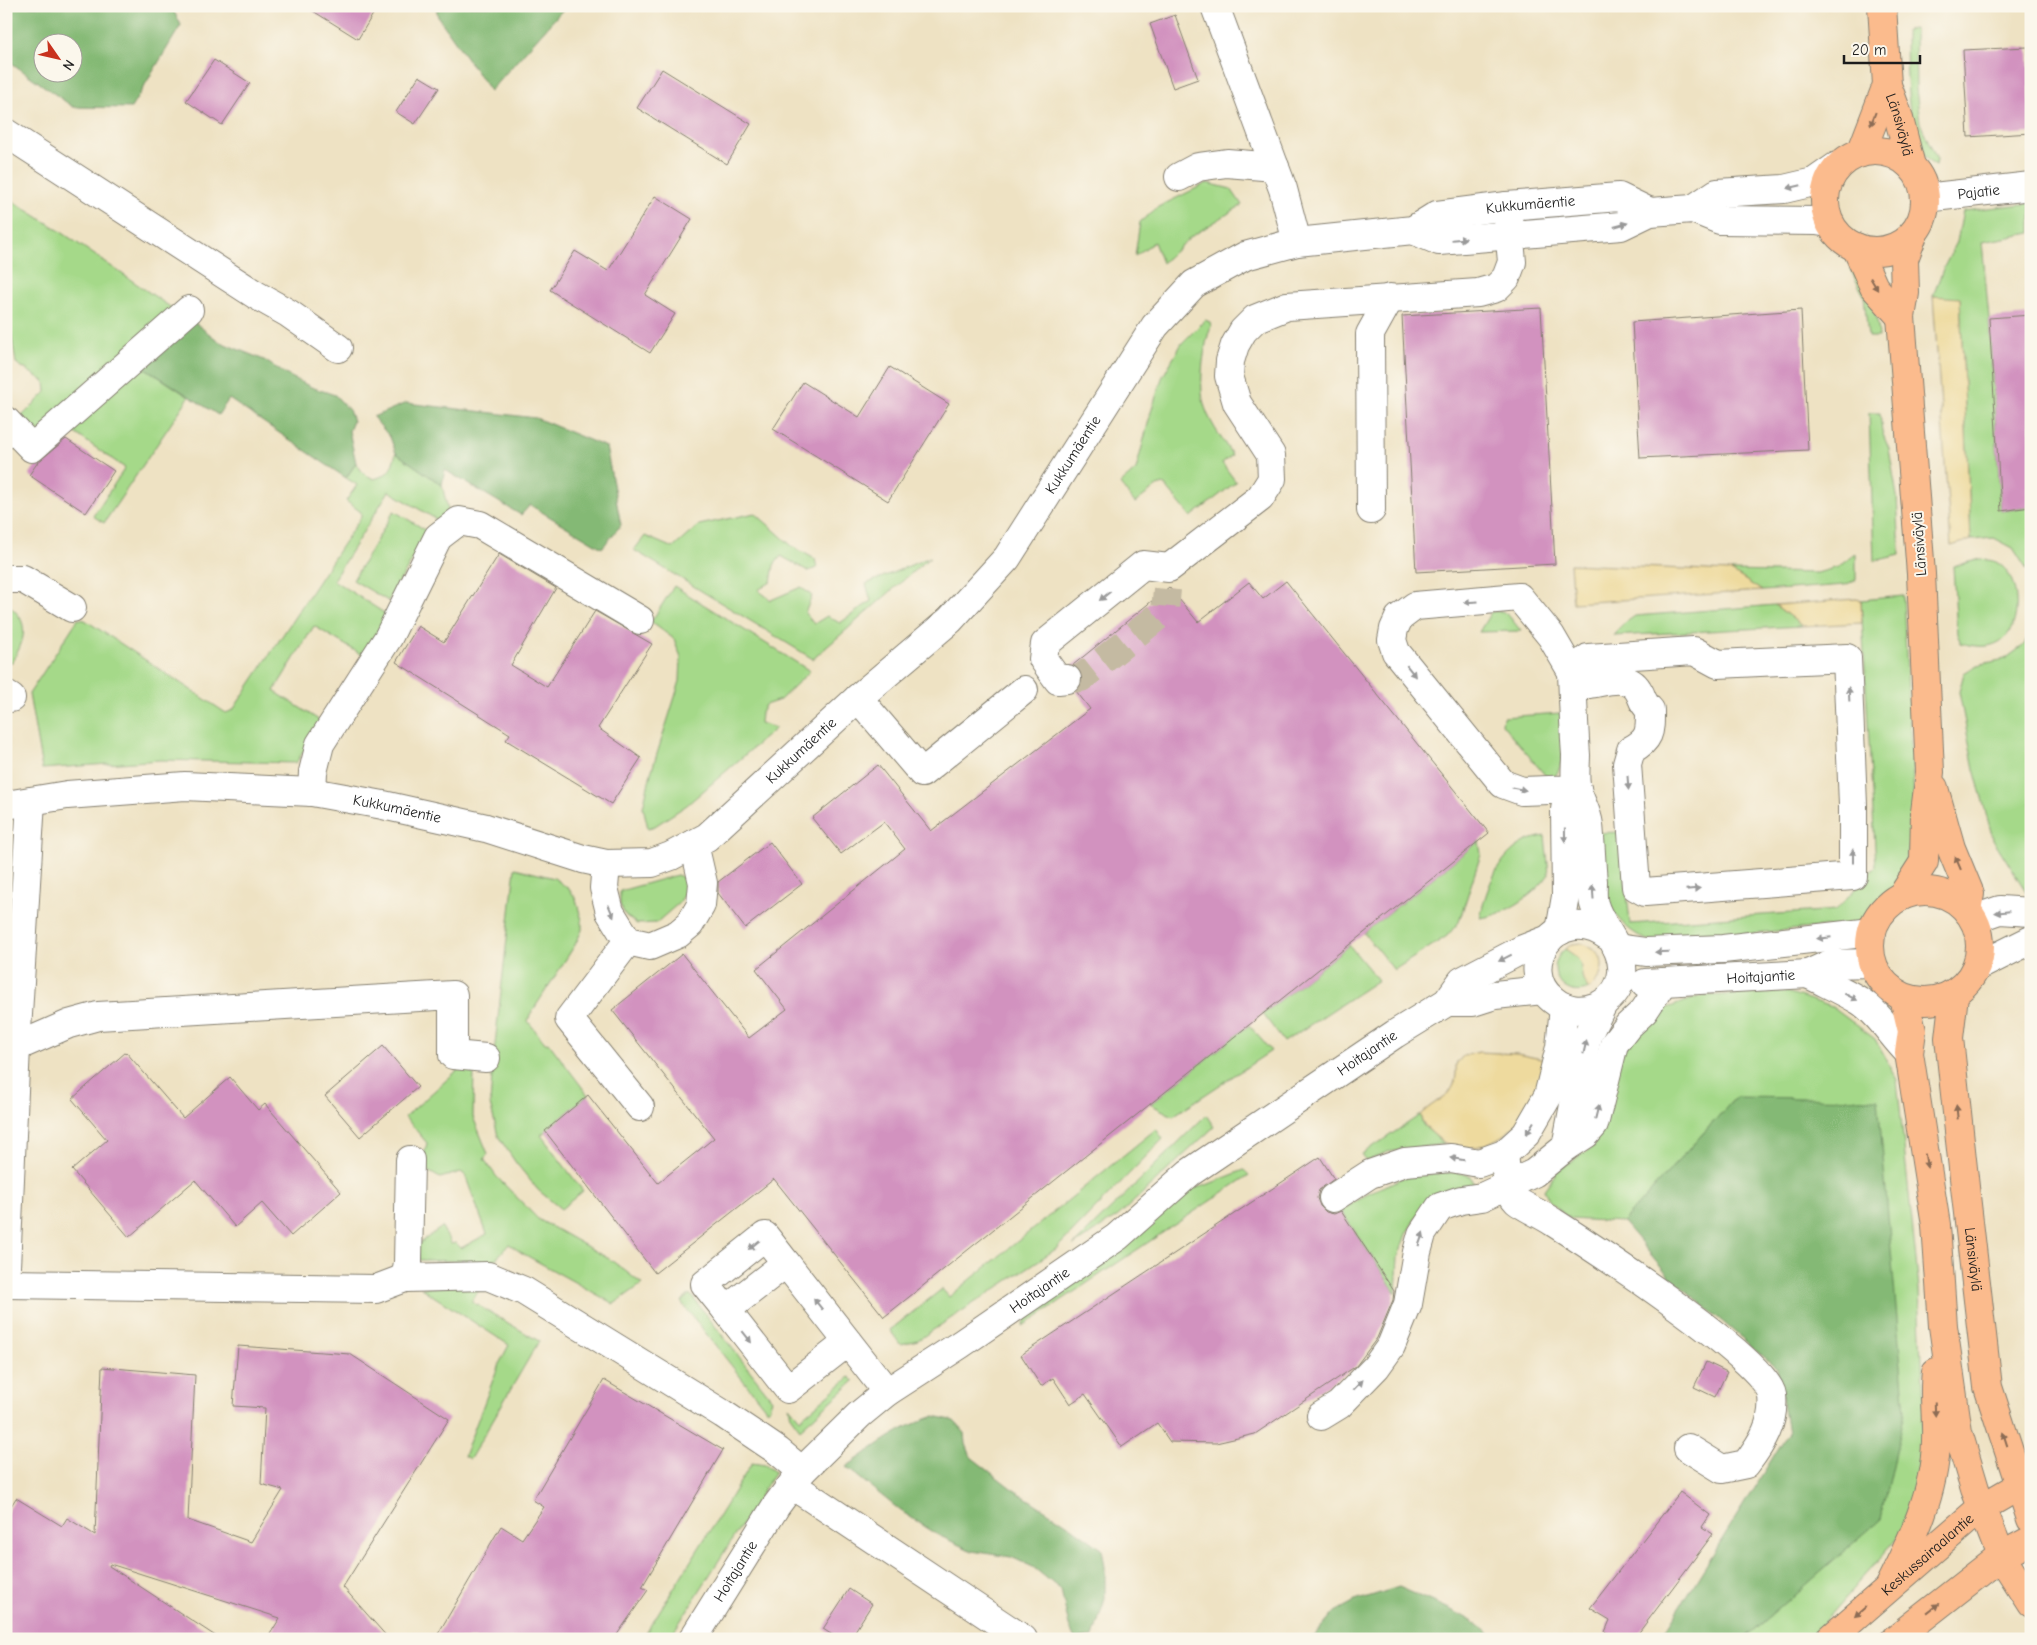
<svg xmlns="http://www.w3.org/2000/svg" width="2037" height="1645" font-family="'Comic Neue',sans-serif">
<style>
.green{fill:#a5d989;stroke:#607a52}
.forest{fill:#84b975;stroke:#506a48;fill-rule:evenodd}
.sand{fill:#eeda9e;stroke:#857b5d}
.building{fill:#d292bf}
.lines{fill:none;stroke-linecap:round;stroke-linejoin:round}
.minor-tunnel{stroke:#c4baa2;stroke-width:28;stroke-dasharray:28 14;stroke-linecap:butt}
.minor-casing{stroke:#857f70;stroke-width:30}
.major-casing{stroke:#857f70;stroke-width:30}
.minor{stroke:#fff;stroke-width:28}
.major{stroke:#fbbb8d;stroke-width:28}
.oneway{fill:#8c6c54}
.oneway2{fill:#999}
.labels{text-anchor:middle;stroke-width:4;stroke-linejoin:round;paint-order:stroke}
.street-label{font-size:15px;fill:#1c1c1c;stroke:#fbf7ec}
</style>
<rect width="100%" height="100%" fill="#fbf7ec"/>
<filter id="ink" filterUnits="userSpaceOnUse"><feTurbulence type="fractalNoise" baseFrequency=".02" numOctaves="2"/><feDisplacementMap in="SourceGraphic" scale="10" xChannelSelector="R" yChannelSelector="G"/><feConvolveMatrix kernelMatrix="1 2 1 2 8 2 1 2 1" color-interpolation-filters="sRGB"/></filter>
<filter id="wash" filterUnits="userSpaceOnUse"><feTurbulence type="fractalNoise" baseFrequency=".0096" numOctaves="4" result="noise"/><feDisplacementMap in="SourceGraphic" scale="20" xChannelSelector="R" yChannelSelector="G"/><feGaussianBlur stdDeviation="1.12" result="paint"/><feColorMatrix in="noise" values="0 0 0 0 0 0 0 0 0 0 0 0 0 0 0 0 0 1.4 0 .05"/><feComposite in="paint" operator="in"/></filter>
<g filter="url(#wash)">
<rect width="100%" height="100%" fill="#eee2c3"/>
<!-- green -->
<path class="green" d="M1915 29 1916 88 1920 123 1937 160 1936 166C1903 152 1907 60 1906 30Z
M1207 183 1231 189 1242 205 1192 236 1162 263 1154 242 1135 256 1140 222 1158 207Z
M6 197 54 227 179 313 34 437 17 421 46 392 45 382 16 363 11 332 6 333Z
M2031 203V233L1982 242 1989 318 2001 511 2031 507V576L2013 548 1994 538 1971 540 1960 299 1933 296 1943 269 1957 242 1963 211Z
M1853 268C1867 292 1878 309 1879 337H1868L1864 296 1850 269Z
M1205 320 1210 322 1211 326C1204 344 1199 382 1203 400 1207 420 1222 438 1232 455L1222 463 1236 482 1191 517 1164 484 1157 486 1135 503 1120 484 1136 470 1151 412 1162 378 1182 343Z
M139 364 189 397 104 523 93 516 125 468 66 427Z
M1869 413H1880L1882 432 1889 449 1897 496 1900 555 1874 561Z
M396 453 442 485 450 518 444 524 389 491 333 580 389 616 362 655 314 626 274 691 322 722 296 763 160 760 42 769 29 694 78 619 85 620 226 713 233 710 361 517V512L346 501 357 485 346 478 356 463 364 474 374 479C391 474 391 469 396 453Z
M394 511 429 532 388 601 353 580Z
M755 513 792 546 815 559 817 568 808 571 781 556 774 565 771 582 758 590 771 600 801 587 812 596 805 613 814 624 827 616 840 623 871 601 866 584 930 557 813 659 634 550 645 536 673 548 699 525Z
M1856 553V580L1845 585 1762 591 1731 571 1817 573 1838 567Z
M1981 559C1985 560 1992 560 1996 562 2021 574 2024 629 1999 642 1987 649 1973 646 1961 643L1957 634 1953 566Z
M674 586 810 671 780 700 765 705 761 713 760 723 776 728 687 805 655 826 648 828 643 807 651 773 680 681 681 657 674 639 651 622Z
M1903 596C1905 640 1908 685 1910 729 1913 774 1918 822 1904 866 1897 889 1875 910 1857 924L1651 942C1600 919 1603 883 1596 833L1621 832 1630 924 1836 910 1876 866 1861 600Z
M6 604C32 620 25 642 11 663L6 661Z
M1775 605 1802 626 1614 636 1622 625 1635 616Z
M1502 611 1509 616 1521 631 1479 632 1491 612Z
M2031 630V903H2029L2027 893 1993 839 1974 769 1959 692 1964 673 1977 665 2005 659 2024 645Z
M1561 713C1562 733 1569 767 1550 781L1502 724 1503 717Z
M1545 836 1549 874C1535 895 1506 915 1480 918 1488 881 1503 842 1545 836Z
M1479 841 1481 854 1459 922 1447 936 1394 970 1364 933Z
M515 868 554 878 569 889 575 897 582 920V930L575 945 530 1015 528 1021 545 1043 548 1042 588 1095 541 1135 583 1191 561 1209 538 1190 516 1163 498 1136 490 1104 493 1062Z
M677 875 687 879 686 889 680 902 656 923 637 924 626 916 620 905V891Z
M1349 945 1378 980 1284 1042 1263 1014Z
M1565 949C1591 964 1574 972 1589 989 1563 1001 1542 968 1565 949Z
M1787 992 1832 1007 1875 1039 1897 1080 1919 1289 1924 1409 1921 1453 1916 1492 1900 1535 1828 1617 1814 1639H1743L1881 1518 1736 1097 1623 1222 1570 1219 1550 1202 1544 1190 1558 1170 1594 1146 1603 1119 1616 1062 1636 1034 1667 1008 1701 996Z
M1249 1025 1271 1051 1173 1116 1150 1104Z
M461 1067 474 1069 473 1117 488 1154 484 1159 496 1176 538 1219 611 1260 642 1284 614 1304 522 1253 509 1244 496 1259 487 1262 419 1260 417 1245 442 1227 451 1244 456 1243 461 1248 487 1234 465 1175 461 1172 440 1178 421 1167 427 1143 405 1117Z
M1206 1115 1214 1127 1118 1216 1073 1246Z
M1420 1115 1423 1125 1444 1144 1387 1152 1367 1161 1362 1154Z
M1156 1129 1163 1139 1056 1249 918 1340 900 1344 890 1330 942 1289 949 1297Z
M1244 1170 1249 1175 1023 1326 1027 1315 1188 1189 1204 1186Z
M1456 1172 1471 1176 1474 1185 1439 1193 1419 1213 1406 1234 1398 1257 1396 1293 1341 1211 1368 1193 1405 1177Z
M482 1284 472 1302 539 1341 470 1459 464 1456 499 1364 509 1345 421 1288Z
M690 1294 772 1399 769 1409H766L681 1302Z
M850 1377 854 1381 800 1429 791 1417 789 1406 800 1419Z
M752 1463 765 1465 775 1472 669 1639H642Z"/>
<!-- forest -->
<path class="forest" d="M6 6H171L181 25 131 108 73 107 6 59ZM72 42V72H42V42Z
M436 6H566L490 91 438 17Z
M190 319 220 342 264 360 287 375 311 387 335 395 349 410 353 421 349 431 356 463 346 478 229 399 218 415 139 364Z
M406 403 536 418 606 447 621 525 602 548 530 505 521 515 445 470 442 485 396 453 390 437 373 417Z
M1736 1097 1878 1099 1905 1412 1881 1519 1743 1639H1655L1667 1628 1788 1433 1777 1368 1670 1277 1623 1222Z
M935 1416 954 1421 965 1433 966 1444 971 1457 1011 1488 1073 1528 1102 1549 1105 1567V1599L1093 1637 1075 1639 1069 1626 1061 1590 1033 1567 1011 1557 972 1551 938 1535 901 1511 846 1467C875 1447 901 1426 935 1416Z
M1399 1587C1430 1601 1471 1615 1496 1639H1312L1335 1612 1355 1601Z"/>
<!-- sand -->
<path class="sand" d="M1933 296 1960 298 1971 540 1951 546Z
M1570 564 1731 571 1762 591 1573 603Z
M1856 599 1861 600 1862 623 1802 626 1775 605Z
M1581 943C1607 951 1608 972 1589 989 1574 972 1591 964 1565 949L1572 944Z
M1479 1052 1517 1054 1546 1060C1546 1064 1547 1068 1546 1072 1544 1080 1526 1113 1520 1120 1502 1142 1463 1160 1438 1138 1430 1131 1423 1126 1420 1115 1441 1094 1458 1099 1456 1064L1463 1056Z"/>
<g id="blocks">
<!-- building -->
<path class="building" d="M305 6H378L358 39Z
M1175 15 1198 79 1173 88 1150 24Z
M2028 47 2031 133 1968 137 1963 50Z
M214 60 250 83 222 125 186 101Z
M662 69 751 124 727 164 637 108Z
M419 76 439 88 415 124 396 112Z
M655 196 692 219 645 295 675 314 650 353 550 290 575 251 608 271Z
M1541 308 1555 564 1416 572 1402 316Z
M1801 310 1808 450 1640 458 1632 322Z
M2031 315V507L2001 511 1989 318Z
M890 367 949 404 888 501 773 429 803 382 859 417Z
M66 439 114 471 86 513 29 475 38 462Z
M499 554 556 588 511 665 547 687 595 611 652 644 598 728 641 758 611 804 506 740 510 734 396 662 418 626 444 642Z
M1286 581 1489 833 884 1317 774 1179 655 1273 545 1131 588 1095 658 1183 714 1138 612 1010 682 954 749 1038 787 1009 756 969 905 849 884 822 841 854 812 818 878 765 931 831 1090 709 1076 691 1081 686 1083 678 1080 670 1073 665 1169 587 1198 622 1249 582 1263 599Z
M770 842 802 884 745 928 718 893V882Z
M383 1046 418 1087 360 1137 325 1096Z
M126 1052 183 1118 230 1077 258 1110 265 1104 341 1192 291 1236 262 1203 235 1227 195 1180 129 1237 72 1170 107 1140 72 1099Z
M1320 1157 1334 1179 1319 1190 1317 1198 1320 1206 1326 1212 1334 1214 1341 1211 1394 1291 1393 1300 1377 1338 1356 1366 1255 1434 1216 1443 1170 1442 1157 1423 1122 1447 1085 1394 1070 1404 1053 1378 1041 1386 1021 1355Z
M238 1346 350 1354 449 1419 343 1587 389 1639H267L280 1618 110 1564 109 1566 220 1639H6V1514L16 1498 62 1526 67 1518 95 1535 102 1367 195 1375 188 1520 251 1542 283 1490 261 1484 265 1408 233 1406Z
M1706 1362 1727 1372 1715 1397 1694 1387Z
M604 1380 723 1450 642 1587 648 1590 614 1639H435L501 1526 522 1539 544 1507 533 1500Z
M1680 1492 1710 1515 1702 1527 1713 1534 1634 1639H1613L1605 1632 1610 1620 1590 1608Z
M849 1589 872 1604 850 1639H839L823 1629Z"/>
</g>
</g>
<g filter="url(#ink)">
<use href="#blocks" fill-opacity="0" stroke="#857f70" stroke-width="1"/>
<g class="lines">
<!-- minor-tunnel -->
<path class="minor-tunnel" d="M1067 679 1081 678 1165 611 1167 589"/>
<!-- minor casing -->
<g class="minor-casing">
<g id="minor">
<path d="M1216 9 1283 189 1297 242"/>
<path d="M6 133 256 295 288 313 338 348"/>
<path d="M1179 177 1198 167 1227 163 1275 167"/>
<path id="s1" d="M1925 198 2031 186"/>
<path d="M1693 209 1717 193 1784 189 1814 182 1837 166"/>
<path d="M1413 230 1439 241 1621 226 1650 212 1693 209 1720 220 1816 221 1829 223"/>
<path d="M6 421 32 448 189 310"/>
<path d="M1371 510 1370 334 1390 298"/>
<path d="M6 579H23L72 608"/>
<path d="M1067 679 1058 680 1043 659 1045 644 1143 565 1169 568 1260 498 1272 479 1271 455 1237 403 1229 376 1230 361 1235 345 1243 331 1255 319 1287 306 1478 293 1496 288 1506 278 1512 262 1507 206"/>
<path d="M6 695 11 698"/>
<path d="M858 698 922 773 1024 690"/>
<path d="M1577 789 1522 791 1503 784 1396 652 1392 640 1394 629 1399 618 1415 606 1519 597 1551 636 1572 672 1589 684C1605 682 1628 673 1638 690 1644 699 1640 700 1650 710 1650 731 1651 739 1631 750L1627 764 1636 887 1645 892 1853 876V805L1847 658 1718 664 1694 651 1588 658 1572 672C1573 700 1574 728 1576 755 1576 766 1574 779 1577 789 1580 802 1587 810 1589 825 1591 844 1591 863 1593 881 1593 889 1592 897 1594 904 1600 927 1625 948 1622 973 1618 1006 1578 1021 1553 1000 1513 968 1557 899 1609 937"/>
<path d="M312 792 313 772 320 744 388 638 438 537 459 521 480 525 640 620"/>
<path id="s2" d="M6 805 67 795 185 786 312 792 383 805 486 828 583 859 606 864 652 863 671 856 707 837 858 698 950 620 1007 558 1155 326 1194 284 1245 256 1297 242 1413 230 1437 215 1507 206 1619 197 1650 212"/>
<path d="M606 864 604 888 610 912 628 941 650 946 678 934 690 924 701 905 703 883 694 844"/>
<path d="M1974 919 2000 910 2031 912"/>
<path d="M1560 931 1566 896 1565 809 1577 789"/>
<path d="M628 941 569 1019 640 1107"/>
<path d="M1617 948 1646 952 1723 949 1872 932"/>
<path d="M1977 967 2031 940"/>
<path d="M1808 974C1825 983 1844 991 1860 1001 1880 1014 1892 1037 1909 1053"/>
<path id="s3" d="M1645 983 1808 974 1830 964 1872 963"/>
<path d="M1447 1002H1473L1495 995 1543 990"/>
<path d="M16 1047 69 1024 98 1016 453 995V1055L486 1058"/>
<path d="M1566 1147 1587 1036 1603 1004"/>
<path d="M1504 1154C1506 1169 1506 1190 1517 1201 1521 1205 1546 1217 1553 1222 1589 1245 1768 1361 1772 1395 1775 1423 1762 1443 1746 1464L1722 1469 1688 1448"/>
<path d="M1333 1198 1370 1174 1405 1162 1451 1158 1479 1163 1504 1154 1526 1134 1548 1096 1560 1047 1564 1007"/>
<path d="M6 1267 16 1047 31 801"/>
<path d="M405 1278 408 1263 410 1160"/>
<path d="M6 1284 376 1289 405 1278 488 1276 524 1291 723 1414 778 1451 802 1471"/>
<path d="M726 1310 705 1284 765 1236 786 1263"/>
<path d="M848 1342 788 1389 726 1310 786 1263 887 1392"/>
<path d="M1321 1416 1339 1405 1376 1367 1391 1346 1408 1304 1417 1252 1422 1234 1440 1207 1461 1200 1482 1197 1534 1173 1566 1147 1586 1134 1594 1125 1614 1044 1628 1026 1644 1011 1663 982"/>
<path d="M792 1485 1023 1639"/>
<path id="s4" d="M693 1639 776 1506 802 1471 859 1415 887 1392 961 1344 1117 1237 1189 1173 1395 1034 1447 1002 1462 981 1523 949 1549 939"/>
</g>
</g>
<!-- major casing -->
<g class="major-casing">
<g id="major">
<path id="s5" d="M1882 6 1887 85 1898 115 1911 166"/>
<circle cx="1875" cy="201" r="50"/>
<path d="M1861 153 1887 85"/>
<path d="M1856 247 1874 287 1901 317"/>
<path d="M1934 788 1951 848 1970 894 1967 909"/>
<circle cx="1925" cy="946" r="55"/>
<path d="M1902 896 1924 862 1925 812 1930 772 1921 574 1901 317 1905 293 1904 259 1913 235"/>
<path id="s6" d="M1954 995 1949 1038 1965 1187 1988 1387 2031 1519"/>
<path d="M1904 998 1912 1031 1909 1053 1936 1225 1943 1326 1958 1432 1975 1489 2001 1556 2031 1603"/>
<path d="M1889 1586C1912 1540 1935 1493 1936 1441 1937 1418 1933 1395 1936 1372"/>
<path id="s7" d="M1830 1639 1981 1508 2019 1486"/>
<path d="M1895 1639 2001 1556 2031 1540"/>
</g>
</g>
<!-- minor -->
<use href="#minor" class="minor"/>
<!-- major -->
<use href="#major" class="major"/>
</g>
<!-- one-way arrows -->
<defs><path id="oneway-solid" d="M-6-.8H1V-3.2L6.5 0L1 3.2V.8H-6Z" transform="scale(1.25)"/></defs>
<g class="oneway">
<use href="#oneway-solid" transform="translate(1873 119) rotate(111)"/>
<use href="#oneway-solid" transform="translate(1874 284) rotate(59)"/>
<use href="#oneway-solid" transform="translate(1958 863) rotate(-113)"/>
<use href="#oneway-solid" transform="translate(1957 1112) rotate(-96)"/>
<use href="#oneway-solid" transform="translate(1926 1161) rotate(81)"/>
<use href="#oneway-solid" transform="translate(1935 1409) rotate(88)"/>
<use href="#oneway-solid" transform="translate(2005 1439) rotate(-108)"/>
<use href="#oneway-solid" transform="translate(1933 1608) rotate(-38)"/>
<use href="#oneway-solid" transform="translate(1860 1612) rotate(139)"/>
</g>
<g class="oneway2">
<use href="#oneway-solid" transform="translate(1794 187) rotate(167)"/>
<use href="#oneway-solid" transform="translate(1621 225) rotate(-16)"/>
<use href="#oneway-solid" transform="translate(1459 239) rotate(-5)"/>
<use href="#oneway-solid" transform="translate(1105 596) rotate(141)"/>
<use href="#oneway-solid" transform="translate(1471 602) rotate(176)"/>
<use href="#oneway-solid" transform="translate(1411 671) rotate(52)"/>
<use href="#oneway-solid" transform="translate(1849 694) rotate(-93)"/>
<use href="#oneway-solid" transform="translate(1628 783) rotate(86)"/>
<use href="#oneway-solid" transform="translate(1519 789) rotate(11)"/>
<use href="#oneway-solid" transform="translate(1565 835) rotate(89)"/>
<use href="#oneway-solid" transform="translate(1853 856) rotate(-90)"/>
<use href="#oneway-solid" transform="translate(1693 889) rotate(-5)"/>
<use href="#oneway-solid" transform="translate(1593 892) rotate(-94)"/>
<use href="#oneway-solid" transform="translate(611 911) rotate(67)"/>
<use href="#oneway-solid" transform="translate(2002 912) rotate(174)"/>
<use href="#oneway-solid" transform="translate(1824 938) rotate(174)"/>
<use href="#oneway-solid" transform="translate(1662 952) rotate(178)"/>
<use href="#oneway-solid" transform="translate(1505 958) rotate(153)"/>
<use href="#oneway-solid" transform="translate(1851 997) rotate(27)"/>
<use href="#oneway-solid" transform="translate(1585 1047) rotate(-77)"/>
<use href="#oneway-solid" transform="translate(1597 1112) rotate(-76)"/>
<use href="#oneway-solid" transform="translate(1530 1128) rotate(121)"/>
<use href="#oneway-solid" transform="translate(1457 1159) rotate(-171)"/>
<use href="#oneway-solid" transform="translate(1421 1239) rotate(-70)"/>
<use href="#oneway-solid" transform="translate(754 1245) rotate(141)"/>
<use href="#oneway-solid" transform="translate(818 1304) rotate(-128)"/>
<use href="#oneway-solid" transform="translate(747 1337) rotate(52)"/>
<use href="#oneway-solid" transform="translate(1358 1385) rotate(-46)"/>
</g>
</g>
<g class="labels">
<!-- street labels -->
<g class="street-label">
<text dy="5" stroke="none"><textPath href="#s5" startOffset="121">Länsiväylä</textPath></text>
<text dy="5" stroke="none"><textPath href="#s1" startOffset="54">Pajatie</textPath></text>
<text dy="5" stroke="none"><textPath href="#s2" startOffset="1811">Kukkumäentie</textPath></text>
<text dy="5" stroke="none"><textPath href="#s2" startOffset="1250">Kukkumäentie</textPath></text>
<text transform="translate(1919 544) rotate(-94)" y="5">Länsiväylä</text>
<text dy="5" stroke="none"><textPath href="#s2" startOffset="845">Kukkumäentie</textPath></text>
<text dy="5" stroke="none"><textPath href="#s2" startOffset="394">Kukkumäentie</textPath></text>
<text dy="5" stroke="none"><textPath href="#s3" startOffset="116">Hoitajantie</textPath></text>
<text dy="5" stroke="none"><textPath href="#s4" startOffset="905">Hoitajantie</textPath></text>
<text dy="5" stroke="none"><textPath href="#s6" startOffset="266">Länsiväylä</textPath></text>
<text dy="5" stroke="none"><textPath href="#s4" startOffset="500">Hoitajantie</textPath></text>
<text dy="5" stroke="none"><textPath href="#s7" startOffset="129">Keskussairaalantie</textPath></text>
<text dy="5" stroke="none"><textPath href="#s4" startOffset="80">Hoitajantie</textPath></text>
</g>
</g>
<!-- margin -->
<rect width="2037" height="1645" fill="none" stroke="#fbf7ec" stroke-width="25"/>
<!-- north arrow -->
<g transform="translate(58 58) rotate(124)"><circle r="24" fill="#fbf7ec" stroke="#a29f99"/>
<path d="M0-4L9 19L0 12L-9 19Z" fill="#c8321e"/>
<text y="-8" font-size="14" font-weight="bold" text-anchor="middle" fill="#1c1c1c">N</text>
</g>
<!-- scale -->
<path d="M1844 55v8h76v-8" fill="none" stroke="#1c1c1c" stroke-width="2.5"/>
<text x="1852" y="55" font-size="15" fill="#1c1c1c" stroke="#fbf7ec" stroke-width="4" paint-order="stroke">20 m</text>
</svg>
